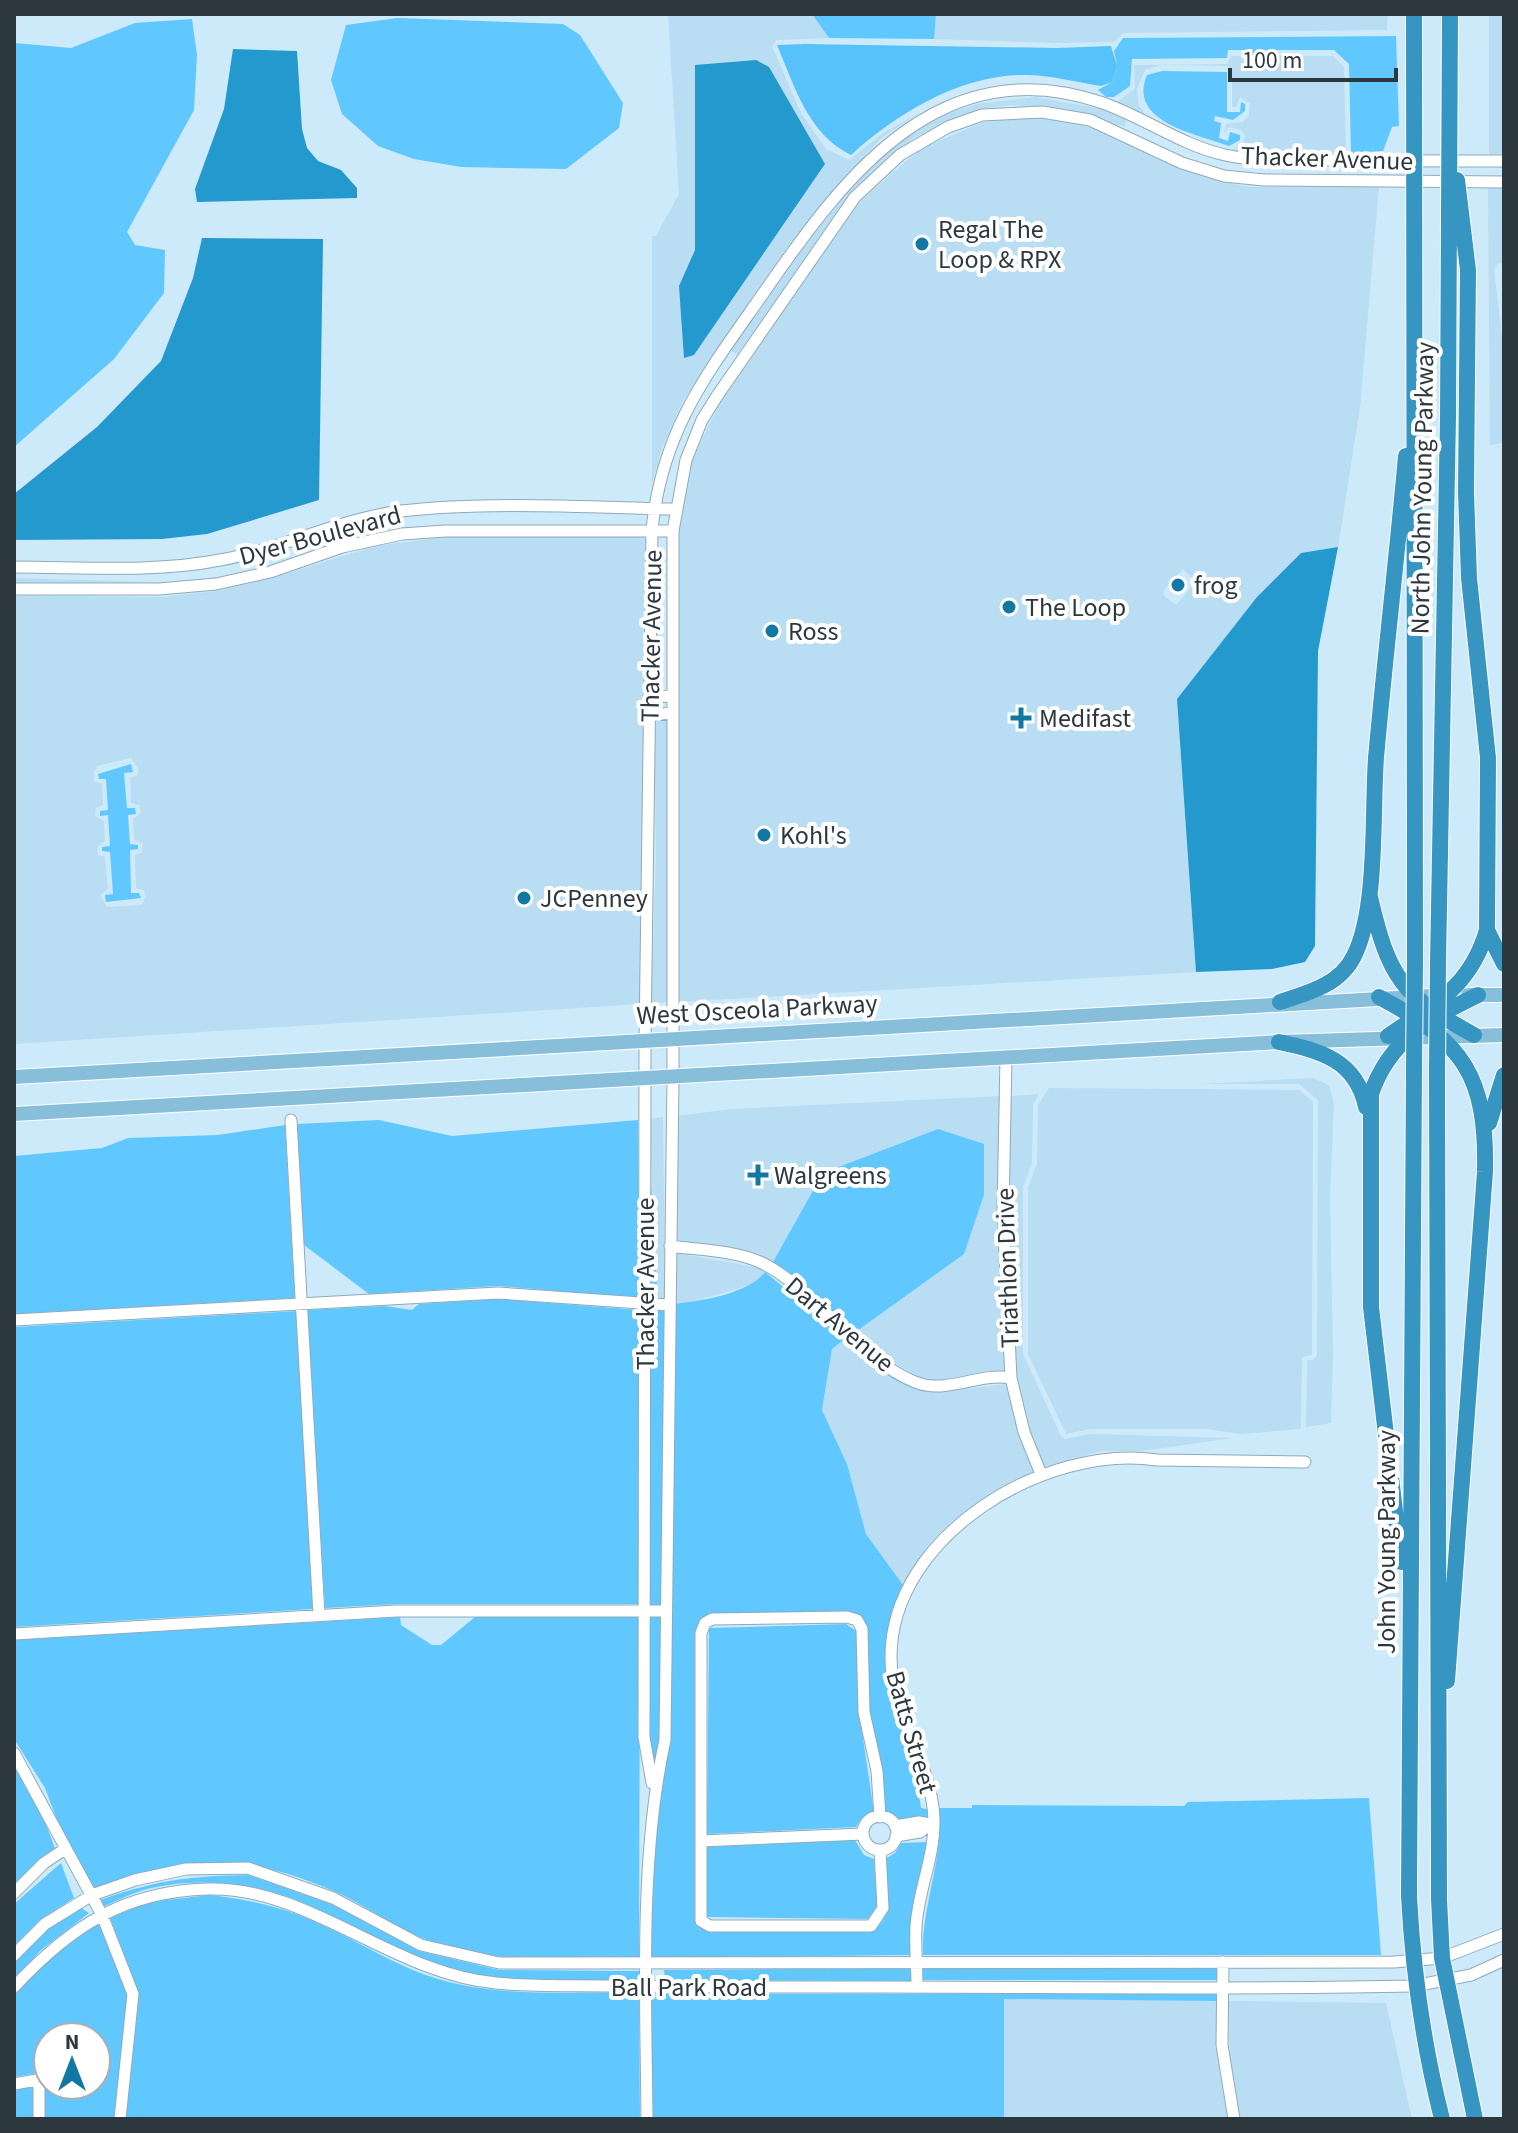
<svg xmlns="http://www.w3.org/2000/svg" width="1518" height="2133" font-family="'Source Sans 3',sans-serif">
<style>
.built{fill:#b9ddf2;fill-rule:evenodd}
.green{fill:#60c8fe}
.forest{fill:#57c2f9}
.water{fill:#2499ce}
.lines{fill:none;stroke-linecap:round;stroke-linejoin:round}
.minor-casing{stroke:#8faaba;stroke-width:13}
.major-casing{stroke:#fff;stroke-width:16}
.highway-casing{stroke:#fff;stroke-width:18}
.minor{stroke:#fff;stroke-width:11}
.major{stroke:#87bfda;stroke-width:14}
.highway{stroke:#3795c2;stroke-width:16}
.highway-bridge-casing{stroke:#fff;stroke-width:18;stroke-linecap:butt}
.highway-bridge{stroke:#3795c2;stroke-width:16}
.poi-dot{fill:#1178a3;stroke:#fff;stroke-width:3}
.labels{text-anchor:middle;stroke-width:8;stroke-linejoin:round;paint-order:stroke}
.street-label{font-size:26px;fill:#2d383e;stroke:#fff}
.poi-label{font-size:26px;fill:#2d383e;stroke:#fff;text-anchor:start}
</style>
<rect width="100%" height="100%" fill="#cdeafa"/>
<!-- built -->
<path class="built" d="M668 14H812L829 38 777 40 772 46 801 113 826 149 849 160 883 133 921 112 884 136 868 152 786 249 683 401 661 451 652 484V236H656L679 194ZM825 165 694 355 685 357 679 286 695 250Z
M936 14H1388L1387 30 1123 33 1114 42 1057 43 934 39Z
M1489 14H1504V154H1489Z
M1232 56H1240L1245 64 1265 56H1333L1344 67 1346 154 1233 150 1243 144 1245 136 1241 130 1229 127 1224 134 1226 124 1243 122 1249 115 1250 104 1240 97 1236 107H1232V71L1227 66 1162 65 1145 70 1137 89 1139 106 1145 114 1117 102 1135 89 1134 65 1227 64Z
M1036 97 1101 109 1126 119 1125 127 1065 109 1011 105 980 109 914 138 851 193 737 355 730 350 820 223 890 147 938 117 976 104Z
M1011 118H1041L1089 127 1181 169 1223 182 1250 187H1379L1360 408 1338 547 1301 553 1257 597 1177 699 1196 972 678 1002 679 531 691 463 721 399 859 202 920 149 983 122ZM1183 569 1196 582 1176 605 1164 596 1163 591Z
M1488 188H1504V263L1497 264 1494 270 1504 353V443L1490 445Z
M445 537H647L640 1004 14 1044V596L163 597 216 591 272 578 375 546ZM131 758 139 770 137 776 130 778 131 803 139 805 141 813 133 819 134 839 143 844 142 852 135 855 136 888 144 890 146 897 141 905 107 907 100 895 108 889 105 857 98 855 97 847 105 841 104 821 95 816 96 808 103 805 102 784 94 781V772L97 766Z
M14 578 154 582 14 583Z
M667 720V1002L651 1003 656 857 654 721Z
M1313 1078 1329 1085 1334 1104 1330 1196 1333 1357 1331 1423 1306 1427 1307 1360H1313L1317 1355 1318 1100 1299 1084H1199Z
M1049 1088 1299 1090 1313 1102 1312 1355 1302 1357 1301 1429 1241 1434 1207 1429H1090L1066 1434 1028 1354V1187L1037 1164 1038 1105Z
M1039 1094 1033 1105 1032 1163 1023 1187V1354L1061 1436 1065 1439 1090 1434 1232 1438 1142 1451H1101L1044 1467 1030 1430 1017 1378 1008 1212 1011 1096Z
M1000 1096 997 1213 1005 1371 941 1380 921 1378 899 1366 857 1331 964 1254 984 1195 785 1244 773 1262 739 1249 675 1241V1116L733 1109Z
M663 1117 665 1285H675L676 1253 756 1267 765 1272 757 1283 688 1303 658 1305 649 1119Z
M846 1338 892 1377 918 1390 942 1392 1006 1384 1019 1434 1034 1471 951 1522 928 1545 903 1585 866 1534 847 1464 822 1410 832 1349Z
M1004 1998 1216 2001 1219 2069 1228 2119H1004Z
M1228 2001 1386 2003 1412 2119H1240L1230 2067Z"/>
<!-- green -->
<path class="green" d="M812 14H936L934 39 829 38Z
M397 18 563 24 580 35 623 103 619 128 566 169 461 167 414 159 378 146 342 114 331 80 346 25Z
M192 19 197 55 194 110 127 232 135 245 165 250 164 293 114 359 14 447V43L71 48 135 23Z
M1396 36 1399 126 1392 127 1383 151 1351 153 1349 64 1334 50H1264L1245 59 1244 50H1228L1227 58 1132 59 1130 86 1114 97H1106L1098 90 1112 82 1117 66 1114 51 1123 38Z
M1162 71 1227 72V112H1240L1241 102 1245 104V111L1233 120 1215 116 1214 121 1221 123 1219 138 1228 141 1230 132 1240 135V140L1229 146C1196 134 1127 122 1147 75Z
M131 764 133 772 124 773 127 808H135L136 814 128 815 130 844 138 845V849L130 850 131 893H139L141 898 106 902 105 895 113 894 110 852 102 851V847L110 846 108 815 100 816V811L108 810 106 779H99L98 774Z
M379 1120 452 1136 638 1120 639 1298 498 1286 369 1294 304 1245 297 1124Z
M285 1125 295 1298 14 1314V1156L102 1148 128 1138 218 1135Z
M938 1129 984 1144V1195L964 1254 857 1331 773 1262 823 1173Z
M649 1148 658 1305C687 1304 747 1296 765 1272L846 1338 832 1349 822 1410 847 1464 866 1534 903 1585C863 1668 911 1727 921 1808L927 1809 928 1817 898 1822 886 1812 870 1711 867 1629 862 1617 847 1611 709 1614 700 1621 696 1633V1921L710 1932H871C896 1918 886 1883 885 1859L895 1853 901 1843 928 1842 910 1924 911 1955 650 1958Z
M497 1299 640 1310V1604H399L325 1608 307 1310 385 1306 412 1310 419 1304Z
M296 1311 313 1609 14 1627V1327Z
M400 1617 401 1625 432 1645H441L475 1617H640L639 1958C568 1960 489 1965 422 1938 392 1926 365 1905 336 1892 237 1849 182 1857 84 1892L45 1788 14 1739V1640Z
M846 1624 856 1631 859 1712 874 1812 862 1818 856 1827 707 1834 709 1628Z
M14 1761 34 1793 56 1851 14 1886Z
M1369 1798 1381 1955H923C921 1905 945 1858 938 1808H972V1805L1184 1806 1188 1802Z
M855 1840 864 1855 874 1859 877 1907 869 1919 707 1917V1847Z
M61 1863 74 1898 41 1919 14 1946V1904Z
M248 1875 331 1904 419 1951 499 1970 639 1971V1980C574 1979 502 1985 440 1966 397 1953 359 1929 319 1910 267 1884 204 1875 147 1889 132 1893 117 1901 102 1907L95 1902C151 1881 188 1876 248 1875Z
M210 1895C246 1899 278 1906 311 1920 354 1938 392 1965 438 1979 501 1998 573 1991 639 1993L640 2119H126L139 1995 110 1918 148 1902Z
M81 1908 89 1913 41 1950 14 1979V1963L48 1929Z
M99 1923 128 1995 114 2119H45L44 2084 96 2085V2037H48V2071L14 2077V1996L47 1960Z
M912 1968V1981L665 1980 664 1970Z
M923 1968H1217V1980H923Z
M650 1993 700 1994 1217 1993 1216 2001 1004 1999V2119H652Z
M33 2085V2119H14V2091Z"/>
<!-- forest -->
<path class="forest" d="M805 44 1057 48 1111 46 1117 66 1112 82 1101 86C1076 82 1047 74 1021 75 959 76 896 114 851 155 808 134 795 87 777 45Z"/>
<!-- water -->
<path class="water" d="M233 49 297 51 302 129 307 148 318 161 341 170 357 188V198L197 202 195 189 224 109Z
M756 60 769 67 825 164 694 355 684 358 679 286 695 250V65Z
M202 238 323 239 319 500 207 534 162 539 14 540V494L97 427 161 361 193 278Z
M1338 547 1318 651 1315 946 1305 962 1272 969 1196 972 1177 699 1257 597 1301 553Z"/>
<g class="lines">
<!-- minor casing -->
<g class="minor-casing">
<path id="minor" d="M14 567C82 567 153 573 220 560 282 549 339 519 401 511 485 501 589 507 674 509
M14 589H159L216 584 270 572 342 547 402 534 445 531H673
M649 697 673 696
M649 715 673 713
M1006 1057 1003 1212 1011 1378 1024 1432 1041 1474
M291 1120 319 1615
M670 1246C699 1250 733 1250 760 1262 815 1288 859 1360 915 1382 946 1395 980 1372 1011 1378
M14 1320 498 1293 669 1305
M14 1634 396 1611H666
M14 1753 102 1915 133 1994 120 2119
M652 1783 644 1737 645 1040 652 530C662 427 710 370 767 288 847 172 943 48 1103 103 1145 118 1181 145 1225 155 1261 163 1298 160 1334 160 1391 161 1447 161 1504 161
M863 1833a17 17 0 1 1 34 0a17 17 0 1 1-34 0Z
M880 1817 877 1771 864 1712 862 1629 857 1620 847 1617 712 1619 705 1623 701 1633V1921L710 1926H871L883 1908 880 1850
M895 1826 919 1822 934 1825
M896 1836 920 1832 928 1826
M701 1841 863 1834
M14 1893 44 1863 65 1849
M14 1955 45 1924 92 1895 135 1880 186 1869 248 1868 333 1898 421 1945 499 1963 1394 1962 1442 1958 1504 1934
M1223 1962 1222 2045 1234 2119
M14 1987C70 1927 124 1891 208 1889 308 1886 393 1974 496 1983 535 1987 574 1985 613 1986 700 1987 788 1987 875 1987 1055 1987 1235 1990 1414 1986L1471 1975 1504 1960
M917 1987C917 1967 915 1946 916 1927 918 1890 935 1857 934 1819 932 1762 891 1715 891 1657 891 1535 1047 1443 1157 1460L1305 1462
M39 2078V2119
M14 2084 48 2078
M647 2119C646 1997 639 1858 665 1740L673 1077V531L686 460 702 420 717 396 855 197 900 155 948 127 982 115 1042 112 1090 120 1182 163 1224 176 1264 180 1504 182"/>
</g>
<!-- major casing -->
<g class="major-casing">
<path id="major" d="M1468 995H1504
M14 1077 1448 995
M14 1114 1279 1042 1504 1035"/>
</g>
<!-- highway casing -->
<g class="highway-casing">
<path id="highway" d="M1414 14 1415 962
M1370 897C1389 978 1401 995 1474 1035
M1487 930 1504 964
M1438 962 1448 417 1450 14
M1379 997C1464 1042 1487 1076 1485 1172L1447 1681
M1280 1002C1308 993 1340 985 1354 956 1378 909 1372 812 1376 758 1385 657 1397 557 1406 456
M1388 1036C1434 1004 1470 988 1487 930L1488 758 1469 578 1466 492 1468 270 1457 180
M1279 1042C1321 1051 1356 1060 1366 1107
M1414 1070 1409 1896C1413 1973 1423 2044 1442 2119
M1437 1070 1439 1899 1442 1958 1475 2119
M1489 1123 1504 1075
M1401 1562 1371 1307V1094C1390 1039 1429 1019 1478 995"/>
</g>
<!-- minor -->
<use href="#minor" class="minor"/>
<!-- major -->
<use href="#major" class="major"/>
<!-- highway -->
<use href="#highway" class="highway"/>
<!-- highway-bridge casing -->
<g class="highway-bridge-casing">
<path id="highway-bridge" d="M1414 1070 1415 962
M1437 1070 1438 962"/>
</g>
<!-- highway-bridge -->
<use href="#highway-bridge" class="highway-bridge"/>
</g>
<!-- markers -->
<g class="poi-dot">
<circle cx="922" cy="244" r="8"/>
<circle cx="1178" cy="585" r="8"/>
<circle cx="1009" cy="607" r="8"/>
<circle cx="772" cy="631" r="8"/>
<path d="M1017 706h8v8h8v8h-8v8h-8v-8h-8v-8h8z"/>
<circle cx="764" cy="835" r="8"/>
<circle cx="524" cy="898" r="8"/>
<path d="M754 1163h8v8h8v8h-8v8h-8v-8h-8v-8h8z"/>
</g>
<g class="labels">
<!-- street labels -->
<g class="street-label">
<text transform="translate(1327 158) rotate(2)" y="9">Thacker Avenue</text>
<text transform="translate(1422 488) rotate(-89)" y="9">North John Young Parkway</text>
<text transform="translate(320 535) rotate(-15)" y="9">Dyer Boulevard</text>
<text transform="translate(651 636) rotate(-89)" y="9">Thacker Avenue</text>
<text transform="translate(757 1009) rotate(-3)" y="9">West Osceola Parkway</text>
<text transform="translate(1007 1268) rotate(-92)" y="9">Triathlon Drive</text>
<text transform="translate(645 1284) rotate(-90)" y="9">Thacker Avenue</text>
<text transform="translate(840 1324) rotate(40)" y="9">Dart Avenue</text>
<text transform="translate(1386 1542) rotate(-90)" y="9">John Young Parkway</text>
<text transform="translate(912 1732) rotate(74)" y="9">Batts Street</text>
<text x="689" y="1996">Ball Park Road</text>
</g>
<!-- poi labels -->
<g class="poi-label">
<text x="938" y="238">Regal The<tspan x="938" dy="30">Loop &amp; RPX</tspan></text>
<text x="1194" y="594">frog</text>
<text x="1025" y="616">The Loop</text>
<text x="788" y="640">Ross</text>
<text x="1039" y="727">Medifast</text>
<text x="780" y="844">Kohl's</text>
<text x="540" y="907">JCPenney</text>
<text x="774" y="1184">Walgreens</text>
</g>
</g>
<!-- border -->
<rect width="1518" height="2133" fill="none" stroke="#2d383e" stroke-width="32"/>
<!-- north arrow -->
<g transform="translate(72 2061)"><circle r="38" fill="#ffffff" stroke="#abafb2" stroke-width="2"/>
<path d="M0-6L14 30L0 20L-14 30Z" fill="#1178a3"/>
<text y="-12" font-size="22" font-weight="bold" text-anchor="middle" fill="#2d383e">N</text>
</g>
<!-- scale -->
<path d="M1230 68v12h166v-12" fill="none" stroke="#2d383e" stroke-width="4"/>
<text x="1242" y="68" font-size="24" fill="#2d383e" stroke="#ffffff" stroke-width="6" paint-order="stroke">100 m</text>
</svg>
